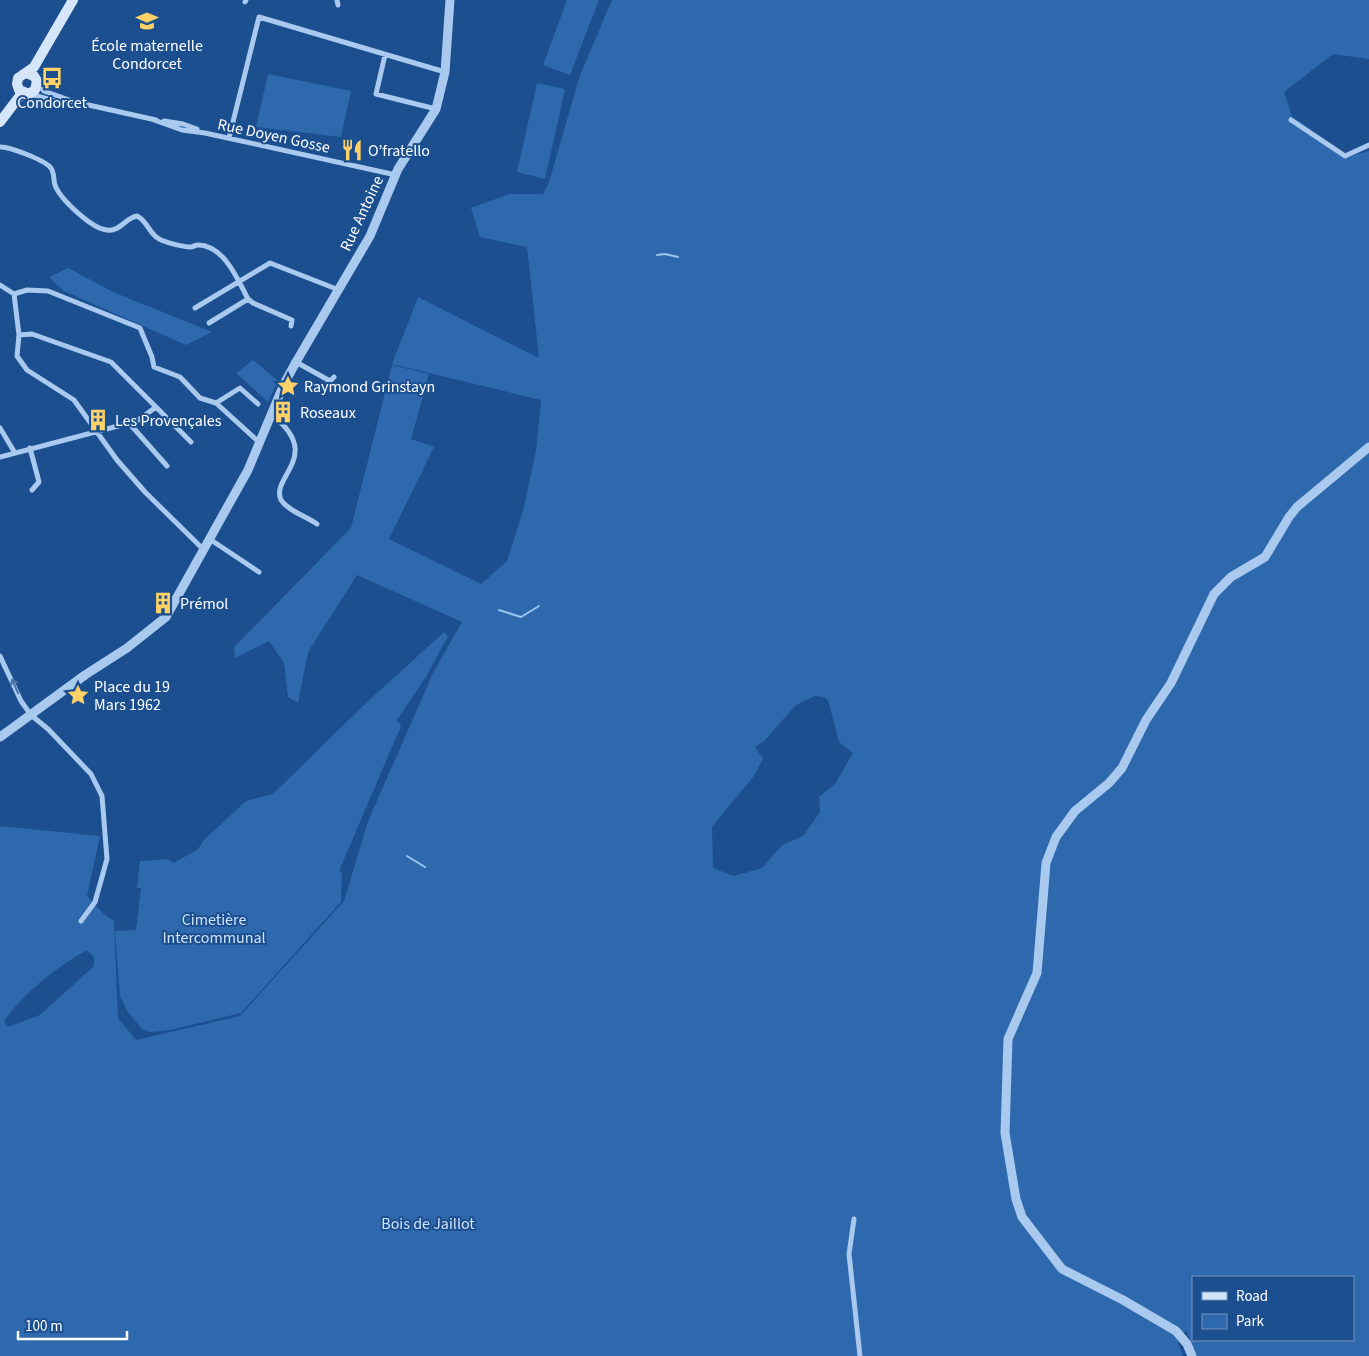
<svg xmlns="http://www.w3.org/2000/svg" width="1369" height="1356" font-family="'Source Sans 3',sans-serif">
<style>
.green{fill:#2e69ad;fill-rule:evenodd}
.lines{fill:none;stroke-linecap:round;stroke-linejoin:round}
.stream{stroke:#9cc4f0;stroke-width:2}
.minor{stroke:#a9c9ee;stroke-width:5}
.tertiary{stroke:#a9c9ee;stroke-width:9}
.secondary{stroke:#d6e6fa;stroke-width:10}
.oneway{stroke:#4674ac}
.labels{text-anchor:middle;stroke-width:4;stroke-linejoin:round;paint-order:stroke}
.poi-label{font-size:16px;fill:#fff;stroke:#1b4f8f;text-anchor:start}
.street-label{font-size:16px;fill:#fff;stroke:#1b4f8f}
.park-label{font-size:16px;fill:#cfe3fa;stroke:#1b4f8f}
</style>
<rect width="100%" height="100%" fill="#1b4f8f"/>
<!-- green -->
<path class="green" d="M567 0H599L570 75 543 65Z
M612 0H1369V59L1333 54 1284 92 1292 116 1349 156 1369 151V1356H1196L1186 1330 1178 1343 1183 1356H0V826L100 836 87 896 104 914 114 921 118 1018 136 1040 240 1016 344 901 368 821 434 671 462 622 357 575 308 652 298 703 288 697 284 663 269 641 235 658 234 647 351 528 392 365 429 374 411 439 434 447 389 539 481 584 507 561 523 511 536 451 541 400 392 364 418 297 539 358 527 247 480 237 471 208 509 194H543L549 182 580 75ZM815 696 824 697 828 700 839 742 853 753 835 784 819 797 820 812 803 836 782 845 762 868 734 876 713 868 712 827 753 777 763 759 755 747 764 741 796 705ZM87 950 94 957V966L40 1015 8 1027 4 1021C25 992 56 967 87 950ZM1193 1277H1353V1340H1193Z
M268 74 351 91 341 137 256 127Z
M537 83 565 89 545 179 517 172Z
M68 268 113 292 212 332 186 345 64 291 49 277Z
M253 360 278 381 268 402 236 373Z
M444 632 448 636 426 677 397 720 401 726 339 871 342 872 341 902 241 1013 170 1030 150 1032 142 1029 127 1011 120 996 115 931 136 930 141 888H137L140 861 167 859 174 863 198 849 204 840 246 801 273 794 366 703Z"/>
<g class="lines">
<!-- stream -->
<path class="stream" d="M657 255 665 254 678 257
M499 610 521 617 539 606
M407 856 425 867"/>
<!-- minor -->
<path class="minor" d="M337 0 338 5
M245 2 246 0
M385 55 376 94 436 109
M38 84 44 91 72 101
M30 94 55 101 75 102 156 120
M154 120 182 130 205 133 396 175
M1291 120 1345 156 1369 145
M164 121 183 124 197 129
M229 138 259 17 445 72
M0 147C8 146 44 160 50 167 55 172 53 179 55 185 60 199 92 229 107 230 120 232 125 218 137 216 148 221 149 235 161 240 168 243 183 247 191 247 193 247 195 245 198 245 224 245 238 280 248 299L253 303 292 320 291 326
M0 285 14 294 27 290 48 291 140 328 152 357 154 367 180 377 200 398 216 403 260 443
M14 294 19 335
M195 308 270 263 339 290
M209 323 248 299
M296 362 330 381 334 377
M216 403 240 388 258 404
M271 414C325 456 270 476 281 500 287 510 307 517 317 524
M129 423 167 466
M0 428 15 453
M191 442 111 362 32 334 19 335 17 356 27 370 74 400 117 460 145 492 204 550
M30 448 39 482 32 490
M0 457 137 421 156 407
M211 540 259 572
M0 656 21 701 31 715 48 729 91 774 102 796 107 859 95 902 81 921
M854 1219 849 1254 860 1356"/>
<!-- tertiary -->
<path class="tertiary" d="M0 737 85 675 127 648 166 617 248 470 284 384 296 362 370 236 398 169 436 109 445 72 450 0
M1192 1356 1187 1344 1176 1331 1123 1300 1062 1269 1022 1217 1016 1199 1005 1133 1008 1039 1037 973 1046 863 1056 837 1075 811 1109 783 1122 768 1146 720 1171 683 1214 594 1231 577 1265 557 1289 517 1297 507 1369 447"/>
<!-- secondary -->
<path class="secondary" d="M26 73 34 76 37 81 35 90 29 94 19 90 17 84 18 78 34 67 73 0
M0 122 22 93"/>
</g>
<!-- one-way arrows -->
<defs><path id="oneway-shaft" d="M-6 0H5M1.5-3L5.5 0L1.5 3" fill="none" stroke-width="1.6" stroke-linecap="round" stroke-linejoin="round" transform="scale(1.25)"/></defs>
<use class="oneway" href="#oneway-shaft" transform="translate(15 686) rotate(-114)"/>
<!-- icons -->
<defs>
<g id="school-bare" transform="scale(1.725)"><path d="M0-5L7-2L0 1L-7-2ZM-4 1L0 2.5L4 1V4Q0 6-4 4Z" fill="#ffd166" stroke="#1b4f8f" stroke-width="2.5" paint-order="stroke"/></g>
<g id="bus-bare" transform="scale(1.725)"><path d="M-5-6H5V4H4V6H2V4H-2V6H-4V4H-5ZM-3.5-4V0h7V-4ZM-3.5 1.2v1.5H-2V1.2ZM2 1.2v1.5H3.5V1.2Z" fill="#ffd166" stroke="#1b4f8f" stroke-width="2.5" paint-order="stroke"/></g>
<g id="restaurant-bare" transform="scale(1.725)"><path d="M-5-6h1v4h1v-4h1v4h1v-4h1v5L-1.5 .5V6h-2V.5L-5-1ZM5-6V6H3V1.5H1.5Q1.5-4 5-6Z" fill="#ffd166" stroke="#1b4f8f" stroke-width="2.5" paint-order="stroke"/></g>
<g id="sight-bare" transform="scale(1.725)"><path d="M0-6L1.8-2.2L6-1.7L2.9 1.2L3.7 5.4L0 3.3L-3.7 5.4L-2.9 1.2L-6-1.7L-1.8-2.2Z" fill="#ffd166" stroke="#1b4f8f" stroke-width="2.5" paint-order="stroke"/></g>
<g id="building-bare" transform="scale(1.725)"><path d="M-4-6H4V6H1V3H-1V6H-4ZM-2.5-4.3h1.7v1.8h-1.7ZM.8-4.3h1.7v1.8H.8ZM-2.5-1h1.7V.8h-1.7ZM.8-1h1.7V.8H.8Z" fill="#ffd166" stroke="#1b4f8f" stroke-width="2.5" paint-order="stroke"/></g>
</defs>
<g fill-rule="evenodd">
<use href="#school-bare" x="147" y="21"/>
<use href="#bus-bare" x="52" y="78"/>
<use href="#restaurant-bare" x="352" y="150"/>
<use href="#sight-bare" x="288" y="386"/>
<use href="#building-bare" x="283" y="412"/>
<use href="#building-bare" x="98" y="420"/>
<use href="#building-bare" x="163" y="603"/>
<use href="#sight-bare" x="78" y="695"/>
</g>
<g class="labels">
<!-- poi labels -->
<g class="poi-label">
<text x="147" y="51" text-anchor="middle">École maternelle<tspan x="147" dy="18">Condorcet</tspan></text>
<text x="52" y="108" text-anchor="middle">Condorcet</text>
<text x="368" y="156">O’fratello</text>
<text x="304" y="392">Raymond Grinstayn</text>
<text x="300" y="418">Roseaux</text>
<text x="115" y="426">Les Provençales</text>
<text x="180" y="609">Prémol</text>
<text x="94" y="692">Place du 19<tspan x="94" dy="18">Mars 1962</tspan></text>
</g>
<!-- street labels -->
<g class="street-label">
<text transform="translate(274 135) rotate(12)" y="6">Rue Doyen Gosse</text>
<text transform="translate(361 213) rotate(-65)" y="6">Rue Antoine</text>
</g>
<!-- park labels -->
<g class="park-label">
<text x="214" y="925">Cimetière<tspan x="214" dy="18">Intercommunal</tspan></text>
<text x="428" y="1229">Bois de Jaillot</text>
</g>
</g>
<!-- legend -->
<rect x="1192" y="1276" width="162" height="65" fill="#1b4f8f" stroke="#7695bc"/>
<rect x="1202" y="1292" width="25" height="8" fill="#d6e6fa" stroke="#7695bc"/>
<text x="1236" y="1301" font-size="15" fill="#ffffff">Road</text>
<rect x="1202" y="1314" width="25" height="15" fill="#2e69ad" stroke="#7695bc"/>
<text x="1236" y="1326" font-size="15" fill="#ffffff">Park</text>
<!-- scale -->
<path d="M18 1331v8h109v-8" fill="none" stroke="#ffffff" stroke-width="2.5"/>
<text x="25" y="1331" font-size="15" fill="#ffffff" stroke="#1b4f8f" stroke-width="4" paint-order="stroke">100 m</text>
</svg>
